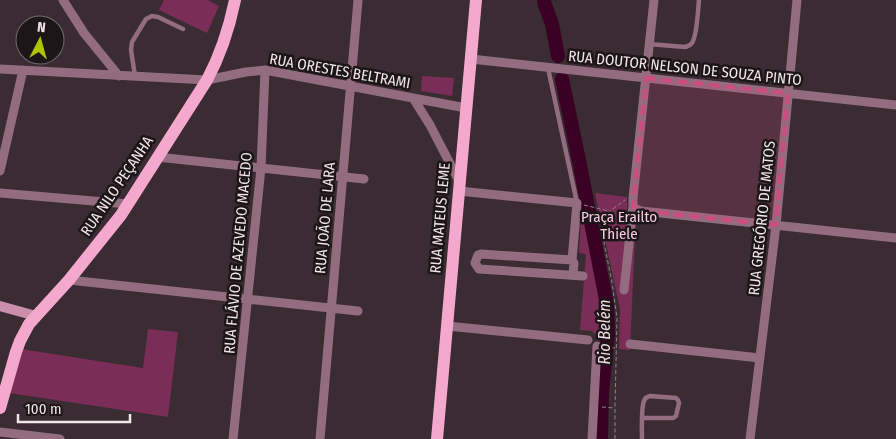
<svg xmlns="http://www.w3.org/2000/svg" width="896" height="439" font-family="'Fira Sans Condensed',sans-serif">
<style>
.green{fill:#7a2d57}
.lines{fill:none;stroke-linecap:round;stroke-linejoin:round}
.river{stroke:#3b0124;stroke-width:14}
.path{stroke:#8f8388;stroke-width:1;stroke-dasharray:4 2.5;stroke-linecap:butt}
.lane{stroke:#936d7f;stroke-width:4.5}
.street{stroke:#936d7f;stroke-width:9}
.secondary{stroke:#cb8fab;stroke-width:10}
.primary{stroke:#f5a8cd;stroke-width:12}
.marked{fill:#ce4c7f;fill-opacity:0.2;stroke:#ce4c7f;stroke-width:4;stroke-dasharray:10 6;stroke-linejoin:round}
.labels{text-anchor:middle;stroke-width:5;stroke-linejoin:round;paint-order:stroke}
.street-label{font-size:15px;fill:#f0e6ea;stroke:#1d1619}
.park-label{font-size:15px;fill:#f8c9de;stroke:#1d1619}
.water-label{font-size:16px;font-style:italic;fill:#f3dbe5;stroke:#1d1619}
</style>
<rect width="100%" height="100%" fill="#3a2c32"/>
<!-- green -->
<path class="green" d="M164 0H208L219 6 207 33 159 10Z
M422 76 454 78 452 96 421 91Z
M595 193 627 197V211L636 214 630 350 619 349 620 309Z
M582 200 600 293 605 345 592 331 580 330 586 254 579 253Z
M148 329 178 332 168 417 9 393 21 349 143 368Z"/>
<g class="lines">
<!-- river -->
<path class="river" d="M544 0 545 5 552 24 558 56
M562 79 579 160 607 305 608 335 602 392 601 439"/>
<!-- path -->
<path class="path" d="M584 205 609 211
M606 347 615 348
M602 407 615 408
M615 439V408L617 318 612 282 604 243 607 214 610 211 625 200"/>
<!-- lane -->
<path class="lane" d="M649 44 685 47C688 46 690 46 692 43 697 36 698 10 699 0
M548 68 577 203
M135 76 131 50 132 42 146 19 152 16 158 17 183 29
M642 418H673L676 416 679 403 678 400 676 398 650 396C647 397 645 397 644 401 641 408 642 431 642 439"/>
<!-- street -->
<path class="street" d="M63 0 84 33 119 76
M471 59 896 105
M0 69 207 80 246 72 265 70 466 108
M413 98 430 125 459 181
M157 157 364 179
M0 171 23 70
M459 191 577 203 572 260 574 263 573 275
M0 193 128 204
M633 206 636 209 641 211 896 238
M572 260 481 254 478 255 475 263 479 269 583 276
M69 280 358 311
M624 290 633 206V198L654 0
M447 326 588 340
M630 344 760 358
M0 432 60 439
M233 439 261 168 265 70
M320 439 358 0
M592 439 597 346
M750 439 776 225 797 0"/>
<!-- secondary -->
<path class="secondary" d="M0 306 36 316"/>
<!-- primary -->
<path class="primary" d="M0 408 16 352 20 341 29 324 69 280 121 215 207 80C221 54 229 29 235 0
M437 439 476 0"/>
</g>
<!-- marked area -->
<path class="marked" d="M646 78 788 93 776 225 641 211 633 206Z"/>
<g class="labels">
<!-- street labels -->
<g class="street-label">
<text transform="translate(685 68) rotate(6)" y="5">RUA DOUTOR NELSON DE SOUZA PINTO</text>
<text transform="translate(340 71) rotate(10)" y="5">RUA ORESTES BELTRAMI</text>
<text transform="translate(117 186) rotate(-56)" y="5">RUA NILO PEÇANHA</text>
<text transform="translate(325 218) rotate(-85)" y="5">RUA JOÃO DE LARA</text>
<text transform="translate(440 218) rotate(-85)" y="5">RUA MATEUS LEME</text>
<text transform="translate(762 218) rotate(-84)" y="5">RUA GREGÓRIO DE MATOS</text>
<text transform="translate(238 253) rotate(-85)" y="5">RUA FLÁVIO DE AZEVEDO MACEDO</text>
</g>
<!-- park labels -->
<g class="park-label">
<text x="619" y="222">Praça Erailto<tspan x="619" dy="17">Thiele</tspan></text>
</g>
<!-- water labels -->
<g class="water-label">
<text transform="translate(604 332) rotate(-90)" y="6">Rio Belém</text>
</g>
</g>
<!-- north arrow -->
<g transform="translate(40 40) rotate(6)"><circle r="24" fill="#1d1619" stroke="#71696d"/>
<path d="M0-4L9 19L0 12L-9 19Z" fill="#b0c501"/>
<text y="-8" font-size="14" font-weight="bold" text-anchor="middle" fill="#f0e6ea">N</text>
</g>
<!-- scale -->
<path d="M18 414v8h112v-8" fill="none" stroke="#f0e6ea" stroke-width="2.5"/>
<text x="25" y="414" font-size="15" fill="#f0e6ea" stroke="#1d1619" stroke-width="4" paint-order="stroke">100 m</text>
</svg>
